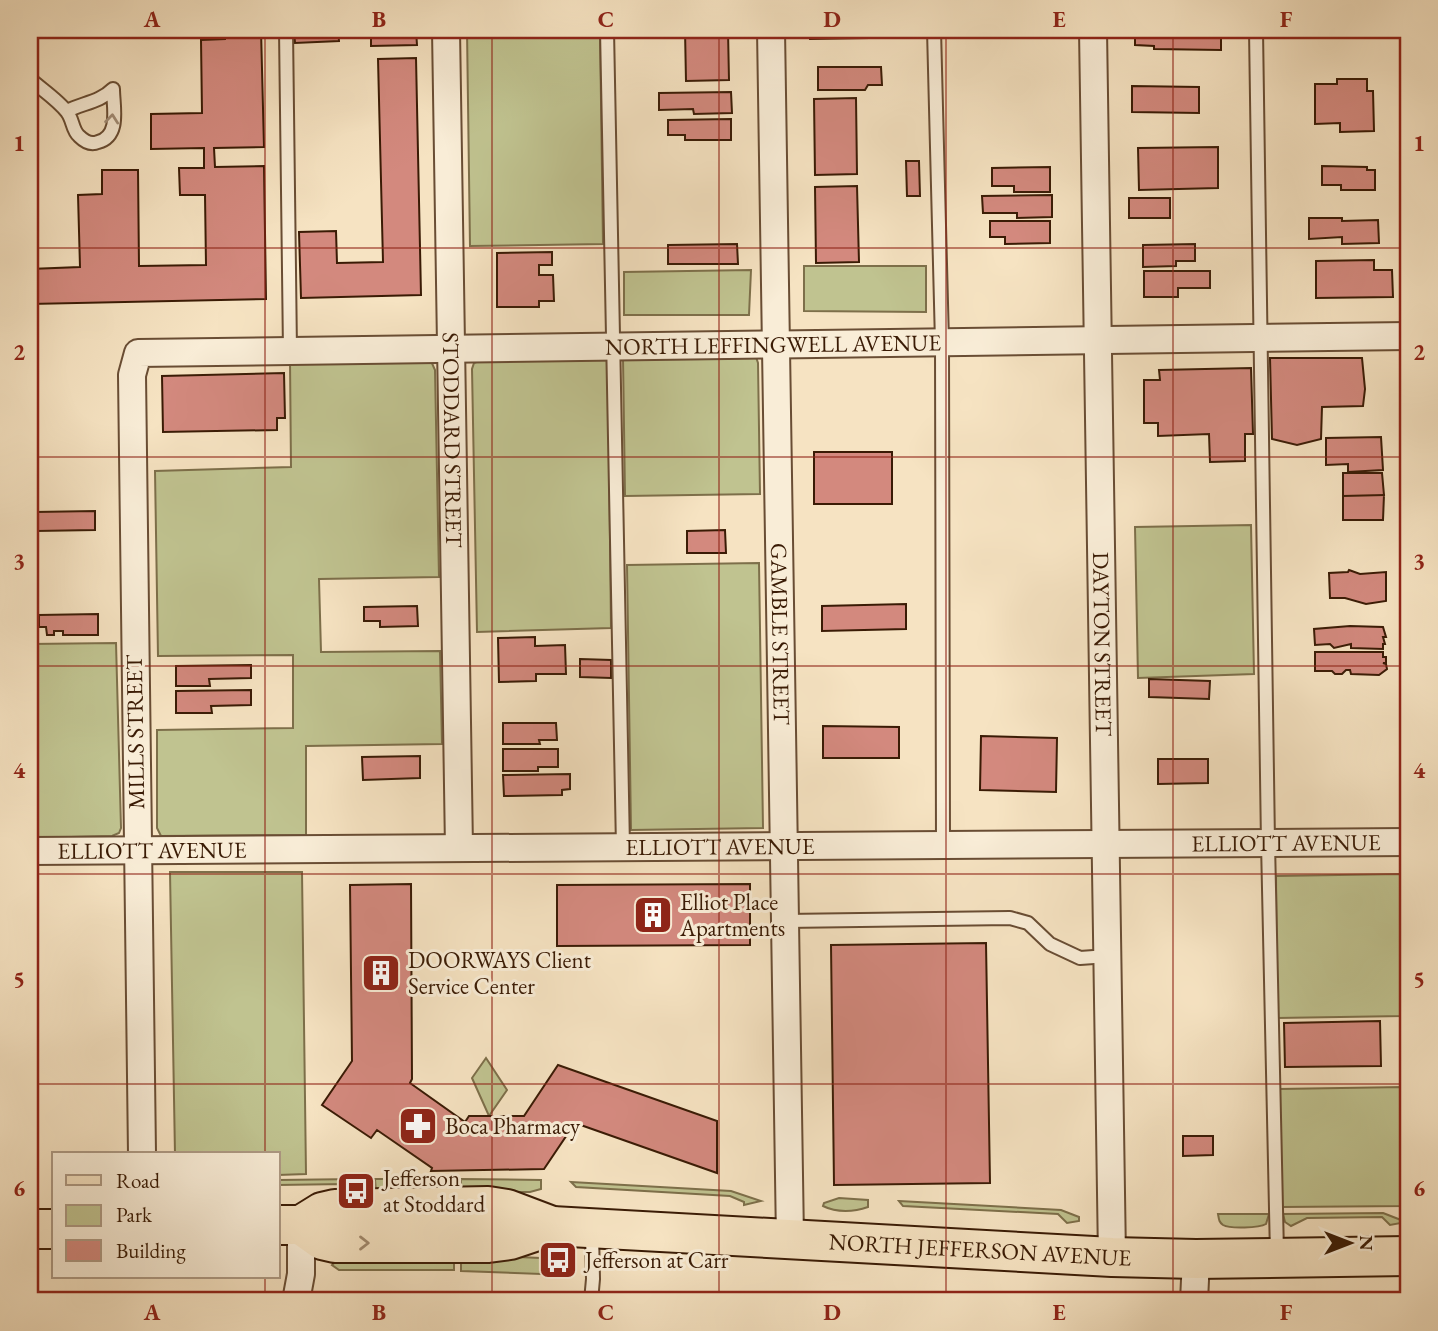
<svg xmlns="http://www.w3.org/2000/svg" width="1438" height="1331" font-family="'EB Garamond',serif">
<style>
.green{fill:#c0c390;stroke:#7d6f4a;stroke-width:2}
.building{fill:#d3897e;stroke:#3a1b05;stroke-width:2}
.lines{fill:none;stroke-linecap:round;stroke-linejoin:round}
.service-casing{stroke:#694d34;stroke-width:16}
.minor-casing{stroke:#694d34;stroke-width:30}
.primary-casing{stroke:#3a1b05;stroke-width:42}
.service{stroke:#f9edd7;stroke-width:12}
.minor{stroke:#f9edd7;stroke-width:26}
.primary{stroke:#f6e3c2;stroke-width:38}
.oneway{stroke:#a38e78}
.oneway2{stroke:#a1896d}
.grid{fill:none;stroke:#8f2418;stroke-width:2;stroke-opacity:0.55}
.labels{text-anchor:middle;stroke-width:6;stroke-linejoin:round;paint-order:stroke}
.street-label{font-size:23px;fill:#3a1b05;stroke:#f9edd7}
.poi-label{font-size:23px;fill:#3a1b05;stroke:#f9edd7;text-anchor:start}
.neatline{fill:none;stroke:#8f2418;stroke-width:2.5}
.grid-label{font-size:23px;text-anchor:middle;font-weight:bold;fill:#8f2418}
</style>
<rect width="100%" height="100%" fill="#f6e3c2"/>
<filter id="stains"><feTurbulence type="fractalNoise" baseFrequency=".00286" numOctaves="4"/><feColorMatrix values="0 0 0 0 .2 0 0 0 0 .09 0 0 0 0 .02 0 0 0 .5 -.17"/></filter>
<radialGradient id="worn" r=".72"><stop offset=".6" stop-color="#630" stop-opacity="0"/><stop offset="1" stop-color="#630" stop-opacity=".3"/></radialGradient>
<!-- green -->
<path class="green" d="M467 30H600L603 244 470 246Z
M804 266H926V312L804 311Z
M751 270 749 315H624V272Z
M756 357 758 363 760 494 625 496 623 358Z
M608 358 611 628 477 632 472 369 474 363 481 360Z
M290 361H431L435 370 439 577 319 579 321 652 440 651 442 744 306 746V835L161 836 157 828V730L293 728V655L158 656 155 471 291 467Z
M1251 525 1254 674 1138 678 1135 527Z
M759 563 763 828 631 830 627 565Z
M116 643 121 828 119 833 112 836 30 838V644Z
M170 872H302L306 1174 278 1175V1154H175Z
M1401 874 1403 1016 1277 1018 1276 876Z
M486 1058 507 1090 489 1116 472 1078Z
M1403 1087 1406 1206 1282 1207 1279 1089Z
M358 1179V1189L345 1184 278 1185V1180Z
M375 1179H454V1192L376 1193Z
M461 1179 541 1180V1189L530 1192H461Z
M571 1182 731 1191 761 1201 744 1205V1202L730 1196 576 1187Z
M839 1198 868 1200V1207C854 1212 837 1213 823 1206L824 1203Z
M899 1201 1061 1210 1079 1217V1221L1067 1223 1058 1214 903 1206Z
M1383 1213 1401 1220V1223L1390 1225 1382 1217 1307 1218 1291 1226 1285 1222 1283 1214Z
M1218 1214H1269L1266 1224C1259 1228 1230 1229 1223 1225 1219 1222 1219 1220 1218 1214Z
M495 1256 540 1258 541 1274 461 1271V1257Z
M454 1257V1270H339L332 1265 336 1261Z
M1232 1293 1244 1300 1408 1298V1301H1216Z"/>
<!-- building -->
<path class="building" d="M225 30H261L264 147 214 148 215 167 264 166 266 299 30 304V269L80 267 78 195 102 194V170H138L139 266 206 265 205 195H180L179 168H204V148L151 149V114L202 113 201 40 225 39Z
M294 30H338L339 41 295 43Z
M371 30H416L417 45 371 46Z
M685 30H728L729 80 686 81Z
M809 30H869V38L810 39Z
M1135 30H1221V50L1154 49V46L1135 45Z
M416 58 421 295 301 298 299 232 336 231 337 263 383 262 378 59Z
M818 67H881L882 85H868L865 90H818Z
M1337 79H1367V91H1373L1374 131 1340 132V123L1315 124V84H1337Z
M1132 86 1199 87V113L1132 112Z
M731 92 732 113 694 114 693 109 659 110V93Z
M856 98 857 174 815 175 814 99Z
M731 119V140H685V135H668V120Z
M1218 147V188L1139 190 1138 148Z
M906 161H919L920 196H907Z
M1322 166 1367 167V170H1375V190H1341V185H1322Z
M1050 167V192H1014V186H992V168Z
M857 186 859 262 816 263 815 187Z
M1052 195V217L1017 218V213H983L982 196Z
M1129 198H1170V218H1129Z
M1309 218H1342V221L1378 220 1379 243 1342 244V237L1309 239Z
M990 221H1050V243L1005 244V237H990Z
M737 244 738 264H668V245Z
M1195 244V261H1176V266L1143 267V245Z
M552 252V265H539V275H553L554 301H539V307H497V253Z
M1374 260V270H1392L1393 297 1316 298V261Z
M1144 271H1210V288H1178V297H1144Z
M1270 358H1362L1365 389 1363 406 1322 407 1321 439 1297 445 1272 439Z
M1251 368 1253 434H1245V461L1210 462 1209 434 1158 436V423H1144V380H1160L1159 370Z
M284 373 285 418H277V430L163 432 162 376Z
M1381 437 1383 470 1348 472V464L1326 465V438Z
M814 452H892V504H814Z
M1343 473H1382L1384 495 1343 496Z
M1384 495 1383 520H1343V496Z
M95 511V530L36 531 35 512Z
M725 530 726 553H687V531Z
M1349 570 1360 574 1386 572V601L1366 604 1345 598H1330L1329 573 1348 572Z
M906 604V629L822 631V606Z
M417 606 418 626 380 627V621H364V607Z
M98 614V635H63V631H54V635H47L46 627H39V615Z
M1350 626 1383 627 1386 637H1383L1385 644H1383V649L1351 648V644L1334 648 1330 644 1315 645 1314 629Z
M535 637V646L565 645 566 674H536V681L499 682 498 638Z
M1315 652H1383V657H1386V663H1383L1386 664 1387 669 1379 675 1351 674 1350 670H1346L1342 674H1335L1332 671H1315Z
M580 659 611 660V678L580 677Z
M251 665V678L209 679 210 686H176V666Z
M1149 679 1210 681 1209 699 1149 697Z
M251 690V705L211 706 212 713H176V691Z
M503 723H556L557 740H539L540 744H503Z
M823 726 899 727V758H823Z
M981 736 1057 738 1056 792 980 790Z
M503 749H558V767H538V771H503Z
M420 756V778L363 780 362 757Z
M1158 759H1208V783L1158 784Z
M570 774V789L562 790V795L504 796 503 775Z
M411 884 412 1079 410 1083 465 1122 469 1116H524L558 1065 717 1121V1173L575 1123 544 1169 431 1171 432 1168 377 1130 371 1138 322 1105 352 1061 350 885Z
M750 884V945L557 946V885Z
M986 943 990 1183 834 1185 831 945Z
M1380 1021 1381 1066 1285 1067 1284 1023Z
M1183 1136H1213V1155L1183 1156Z"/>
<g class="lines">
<!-- service casing -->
<g class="service-casing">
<path id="service" d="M286 30 290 351
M607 30 623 847
M934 30 942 342 943 845
M1256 30 1268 843 1277 1254
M30 79C41 89 58 100 67 112 73 119 72 130 79 136 84 141 91 145 98 142 121 136 113 106 113 89
M67 111C83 103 100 102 113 89
M785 921 1010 918 1028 923 1050 944 1080 958 1108 956
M591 1301 593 1279 592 1232"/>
</g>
<!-- minor casing -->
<g class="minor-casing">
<g id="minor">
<path id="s1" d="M446 30 459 848"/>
<path id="s2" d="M771 30 790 1239"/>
<path id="s3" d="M1093 30 1112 1257"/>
<path id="s4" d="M30 851 1408 842"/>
<path id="s5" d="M142 1154 132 375 138 353 1408 336"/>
<path d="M296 1301 301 1274V1225"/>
<path d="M1194 1301 1196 1259"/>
</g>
</g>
<!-- primary casing -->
<g class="primary-casing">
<g id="primary">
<path id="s6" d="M278 1225H301L322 1212 335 1209 488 1206 507 1209 552 1226 1112 1257 1196 1259 1408 1256"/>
<path d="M301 1225 322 1240 335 1243H488L510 1240 552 1226"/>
<path d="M30 1229H54"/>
</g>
</g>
<!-- service -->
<use href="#service" class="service"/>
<!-- minor -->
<use href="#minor" class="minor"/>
<!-- primary -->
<use href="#primary" class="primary"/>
</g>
<!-- one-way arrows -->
<defs><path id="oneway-chevron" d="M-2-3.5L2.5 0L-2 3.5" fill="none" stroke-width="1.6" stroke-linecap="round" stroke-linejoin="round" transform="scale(1.75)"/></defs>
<use class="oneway" href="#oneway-chevron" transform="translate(112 119) rotate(-84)"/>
<use class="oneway2" href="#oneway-chevron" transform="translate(364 1243)"/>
<!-- grid -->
<path class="grid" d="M265 30V1154M492 30V1301M719 30V1301M946 30V1301M1173 30V1301M30 248H1408M30 457H1408M30 666H1408M30 874H1408M30 1084H1408M265 1277V1301"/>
<!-- icons -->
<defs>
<g id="building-square" transform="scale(2.0125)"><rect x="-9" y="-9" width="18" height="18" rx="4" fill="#8f2418" stroke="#f9edd7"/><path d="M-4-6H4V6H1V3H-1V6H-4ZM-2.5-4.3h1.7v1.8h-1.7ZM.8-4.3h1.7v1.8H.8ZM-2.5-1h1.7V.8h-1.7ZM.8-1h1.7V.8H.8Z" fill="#fff"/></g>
<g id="pharmacy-square" transform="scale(2.0125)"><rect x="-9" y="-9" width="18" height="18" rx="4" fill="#8f2418" stroke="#f9edd7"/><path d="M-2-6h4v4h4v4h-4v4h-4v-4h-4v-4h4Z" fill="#fff"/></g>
<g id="bus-square" transform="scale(2.0125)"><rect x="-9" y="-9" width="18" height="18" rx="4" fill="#8f2418" stroke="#f9edd7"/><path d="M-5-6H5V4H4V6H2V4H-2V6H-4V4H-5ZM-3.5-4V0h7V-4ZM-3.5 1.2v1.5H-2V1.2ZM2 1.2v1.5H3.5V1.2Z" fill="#fff"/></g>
</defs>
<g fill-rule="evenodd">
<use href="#building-square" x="653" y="915"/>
<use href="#building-square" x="381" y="973"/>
<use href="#pharmacy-square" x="418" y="1126"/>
<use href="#bus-square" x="356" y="1191"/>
<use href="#bus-square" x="558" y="1260"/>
</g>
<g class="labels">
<!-- street labels -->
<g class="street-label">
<text dy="8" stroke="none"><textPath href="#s5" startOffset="1437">NORTH LEFFINGWELL AVENUE</textPath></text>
<text dy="8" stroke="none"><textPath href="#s1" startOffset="410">STODDARD STREET</textPath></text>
<text dy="8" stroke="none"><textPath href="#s2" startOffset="604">GAMBLE STREET</textPath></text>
<text dy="8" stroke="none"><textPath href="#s3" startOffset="614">DAYTON STREET</textPath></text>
<text transform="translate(135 732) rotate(-91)" y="8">MILLS STREET</text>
<text dy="8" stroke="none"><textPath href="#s4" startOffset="1256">ELLIOTT AVENUE</textPath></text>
<text dy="8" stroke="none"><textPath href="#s4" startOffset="690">ELLIOTT AVENUE</textPath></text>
<text dy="8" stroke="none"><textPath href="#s4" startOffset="122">ELLIOTT AVENUE</textPath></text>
<text dy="8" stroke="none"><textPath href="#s6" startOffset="710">NORTH JEFFERSON AVENUE</textPath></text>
</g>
<!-- poi labels -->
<g class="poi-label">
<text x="680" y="910">Elliot Place<tspan x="680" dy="26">Apartments</tspan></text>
<text x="408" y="968">DOORWAYS Client<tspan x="408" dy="26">Service Center</tspan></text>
<text x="445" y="1134">Boca Pharmacy</text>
<text x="383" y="1186">Jefferson<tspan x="383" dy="26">at Stoddard</tspan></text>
<text x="585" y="1268">Jefferson at Carr</text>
</g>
</g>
<!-- margin -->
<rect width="1438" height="1331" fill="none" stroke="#f6e3c2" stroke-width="77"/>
<!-- legend -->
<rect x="52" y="1152" width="228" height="126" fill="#f9edd7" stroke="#ad9983" stroke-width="2"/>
<rect x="66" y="1175" width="35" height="10" fill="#f6e3c2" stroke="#ad9983" stroke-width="2"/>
<text x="116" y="1188" font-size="21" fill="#3a1b05">Road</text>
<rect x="66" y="1205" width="35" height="21" fill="#c0c390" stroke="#ad9983" stroke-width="2"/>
<text x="116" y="1222" font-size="21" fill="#3a1b05">Park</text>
<rect x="66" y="1240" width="35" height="21" fill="#d3897e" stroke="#ad9983" stroke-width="2"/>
<text x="116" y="1258" font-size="21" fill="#3a1b05">Building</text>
<!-- north arrow -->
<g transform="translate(1350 1243) rotate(90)" stroke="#f9edd7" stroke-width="5" paint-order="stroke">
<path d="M0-5L12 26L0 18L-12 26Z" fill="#3a1b05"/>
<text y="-10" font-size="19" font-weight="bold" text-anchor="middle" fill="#3a1b05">N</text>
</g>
<rect x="38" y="38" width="1362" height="1254" class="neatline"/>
<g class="grid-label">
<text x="152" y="27">A</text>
<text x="379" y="27">B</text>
<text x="606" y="27">C</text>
<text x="832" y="27">D</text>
<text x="1059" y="27">E</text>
<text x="1286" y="27">F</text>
<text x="19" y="151">1</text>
<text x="1419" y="151">1</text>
<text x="19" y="360">2</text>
<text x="1419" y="360">2</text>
<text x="19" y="569">3</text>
<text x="1419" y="569">3</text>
<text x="19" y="778">4</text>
<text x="1419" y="778">4</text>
<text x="19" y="987">5</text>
<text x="1419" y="987">5</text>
<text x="19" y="1196">6</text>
<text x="1419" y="1196">6</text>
<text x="152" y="1320">A</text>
<text x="379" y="1320">B</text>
<text x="606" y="1320">C</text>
<text x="832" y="1320">D</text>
<text x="1059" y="1320">E</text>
<text x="1286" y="1320">F</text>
</g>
<rect width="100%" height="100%" filter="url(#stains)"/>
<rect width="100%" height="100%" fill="url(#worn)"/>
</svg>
